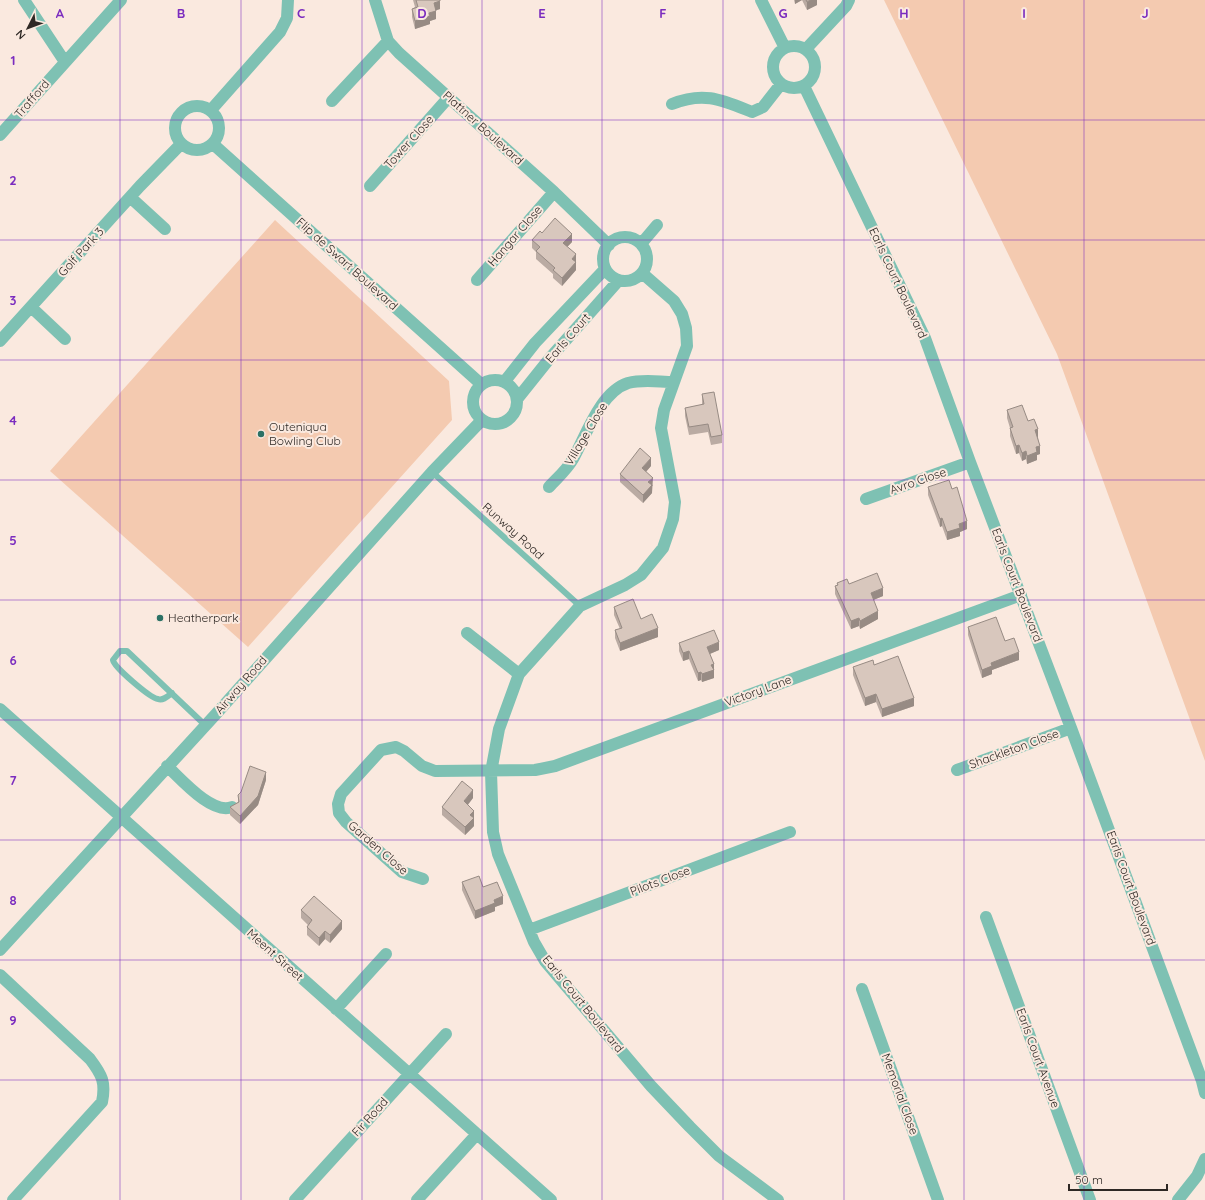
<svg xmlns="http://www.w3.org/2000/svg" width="1205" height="1200" font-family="Quicksand,sans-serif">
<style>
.green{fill:#f4cab0}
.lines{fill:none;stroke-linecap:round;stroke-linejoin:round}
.lane{stroke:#7ec1b3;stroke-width:6}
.street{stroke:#7ec1b3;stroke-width:12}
.wall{fill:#baaba3}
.shaded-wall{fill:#978b84}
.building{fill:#d8c7bd;stroke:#978b84}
.grid{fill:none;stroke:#7b2cbf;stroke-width:1;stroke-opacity:0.55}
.poi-dot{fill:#2c7165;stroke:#fae9df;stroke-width:1.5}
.labels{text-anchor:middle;stroke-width:4;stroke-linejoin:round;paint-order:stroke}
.street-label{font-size:12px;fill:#2e2824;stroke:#fae9df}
.poi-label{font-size:12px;fill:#2e2824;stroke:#fae9df;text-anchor:start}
.grid-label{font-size:13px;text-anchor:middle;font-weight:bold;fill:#7b2cbf;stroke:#fae9df;stroke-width:4;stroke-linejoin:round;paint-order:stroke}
</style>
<rect width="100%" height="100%" fill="#fae9df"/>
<!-- green -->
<path class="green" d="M884 0H1205V761L1057 354Z
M275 220 449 381 452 420 248 647 50 471Z"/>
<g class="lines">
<!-- lane -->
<path class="lane" d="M432 472 580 606
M172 693C168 696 163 701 158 699 150 698 114 667 113 660L120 651H127L205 725"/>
<!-- street -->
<path class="street" d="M24 0 65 62
M375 0 388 41 399 53 554 192 609 245
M761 0 785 48
M773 67a21 21 0 1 1 42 0a21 21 0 1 1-42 0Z
M806 49 846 6 849 0
M804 86 925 338 970 462 1071 728 1202 1081 1205 1093
M332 101 388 41
M672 104C704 91 722 100 752 112L763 107 781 84
M175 128a22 22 0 1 1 44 0a22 22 0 1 1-44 0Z
M211 110 280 32 287 18 288 0
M0 135 121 0
M213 144 481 384
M370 186 449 97
M130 197 165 229
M603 259a22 22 0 1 1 44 0a22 22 0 1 1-44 0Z
M641 244 657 225
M642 273 674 301 682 314 686 328 687 346 664 410 661 428 675 502 673 519 663 548 641 575 625 585 580 606 519 674 499 729 491 772 493 832 498 854 534 942 545 961 651 1086 690 1127 719 1156 778 1200
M477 280 554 192
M31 307 65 339
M0 341 140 186 181 144
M473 402a22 22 0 1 1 44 0a22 22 0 1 1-44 0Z
M505 381 535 343 605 269
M518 398 550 358 619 280
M549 487C556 479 567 470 573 459 586 436 600 392 628 383 643 379 659 382 674 382
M866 499 970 462
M467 633 519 674
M0 709 551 1200
M167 766C181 779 212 815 232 807
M957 770 1071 728
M423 879 402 872 346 822 339 813 338 804 341 794 381 750 396 747 404 751 422 766 435 771 535 770 555 766 1021 595
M986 917 1090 1200
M529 930 790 832
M0 950 216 714 432 472 482 420
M0 975 90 1059C102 1075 106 1082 102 1102L13 1200
M862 989 938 1200
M336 1009 386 954
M295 1200 446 1034
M417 1200 477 1134
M1178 1200 1197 1176 1205 1159"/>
</g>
<!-- wall -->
<path class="wall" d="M413 0H440V9L436 10V19L430 21V24L415 29 412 17V9L415 7Z
M794 0H817V5L807 10 802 0 795 4Z
M542 233 572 242 567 247 576 262V270L562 286 553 278V274L536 259V252L532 248V240Z
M702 394 722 435V443L711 445 708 432 689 435 685 416V408L702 405Z
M1007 410 1028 421 1038 437 1040 454 1037 455V460L1027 464 1026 459 1022 461 1019 453 1016 454 1010 436V428L1007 418Z
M651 466 646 472 653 486H652V493L643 503 620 482V474Z
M928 487 967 529 960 532V536L947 540 942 526 940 527 928 495Z
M837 583 849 584 883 596 873 600 878 619 860 629 859 626 851 629 835 594V586H837Z
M614 607 641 619 658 637 620 651 615 638V630L620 629 614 615Z
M968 627 1005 641 1019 660 992 670V674L982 678 968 635Z
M679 643 719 650 710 654 714 664V678L702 682 701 680 698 681 689 659 683 661 679 651Z
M874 665 914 706 882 717 876 702 865 706 853 675V667Z
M266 780 258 805 240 824 230 815V807L238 802V795Z
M473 798 468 805 474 819V826L465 835 442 815V807Z
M462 882 483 887 503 904 495 907V911L475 919 462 890Z
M301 910 342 929 330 943 325 939 319 946 307 935V927L308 925 301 918Z"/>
<!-- shaded-wall -->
<path class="shaded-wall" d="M795 0H802L795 4Z
M811 0H817V5L807 10V2Z
M440 1V9L434 11V3Z
M436 11V19L430 21V24L415 29V21L429 13Z
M572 234V242L563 251V243Z
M576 254V270L562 286V278L572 259Z
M1038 429V437L1035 438V430Z
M1019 445V453L1016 454V446Z
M1040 446V454L1037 455V460L1027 464V456L1036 447Z
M1026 451V459L1022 461V453Z
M651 458V466L642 476V468Z
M653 478 652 493 643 503V495L648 482Z
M942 518V526L940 527V519Z
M967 521V529L960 532V536L947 540V532L959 524Z
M883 588V596L871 601V593Z
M878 611V619L860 629V621Z
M859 618V626L851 629V621Z
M658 628V637L620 651V643Z
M719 642V650L707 655V647Z
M689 651V659L683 661V653Z
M1019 652V660L992 670V674L982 678V670L991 663Z
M714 664V678L702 682V674L711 665Z
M701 672V680L698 681V673Z
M876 694V702L865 706V698Z
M914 698V706L882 717V709Z
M266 772V780L258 805 240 824V816Z
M473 790V798L464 809V801Z
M474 811V826L465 835V827L470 815Z
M503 896V904L495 907V911L475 919V911L494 900Z
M342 921V929L330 943V935Z
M325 931V939L319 946V938Z"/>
<!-- building -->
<path class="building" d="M416 0H440V1L434 3 436 11 429 13 430 16 415 21 412 9 418 7Z
M806 0H811L807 2Z
M555 218 572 234 563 243 576 254 572 259 576 262 562 278 553 270 555 268 536 251 540 247 532 240 540 231 542 233Z
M714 392 722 435 711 437 708 424 689 427 685 408 704 404 702 394Z
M1022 405 1028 421 1034 419 1038 429 1035 430 1040 446 1036 447 1037 452 1027 456 1026 451 1022 453 1019 445 1016 446 1010 428 1013 427 1007 410Z
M640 448 651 458 642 468 653 478 648 482 652 485 643 495 620 474Z
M949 480 952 489 957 487 967 521 959 524 960 528 947 532 942 518 940 519 928 487Z
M877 573 883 588 871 593 878 611 860 621 859 618 851 621 835 586 838 585 837 583 847 579 849 584Z
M633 599 641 619 652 614 658 628 620 643 615 630 622 628 614 607Z
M996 617 1005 641 1014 638 1019 652 991 663 992 666 982 670 968 627Z
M714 630 719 642 707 647 714 664 711 665 714 670 702 674 701 672 698 673 689 651 683 653 679 643Z
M898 656 914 698 882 709 876 694 865 698 853 667 873 660 874 665Z
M250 766 266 772 258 796 240 816 230 807 239 802 238 795 241 792Z
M462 781 473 790 464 801 474 811 470 815 474 818 465 827 442 807Z
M479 876 483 887 497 882 503 896 494 900 495 903 475 911 462 882Z
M314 896 342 921 330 935 325 931 319 938 307 927 312 920 301 910Z"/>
<!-- grid -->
<path class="grid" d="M120 0V1200M241 0V1200M362 0V1200M482 0V1200M602 0V1200M723 0V1200M844 0V1200M964 0V1200M1084 0V1200M0 120H1205M0 240H1205M0 360H1205M0 480H1205M0 600H1205M0 720H1205M0 840H1205M0 960H1205M0 1080H1205"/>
<!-- markers -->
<g class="poi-dot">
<circle cx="261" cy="434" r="4"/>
<circle cx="160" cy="618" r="4"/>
</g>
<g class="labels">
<!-- street labels -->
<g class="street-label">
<text transform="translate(32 99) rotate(-49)" y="4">Trafford</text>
<text transform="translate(483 128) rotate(42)" y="4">Plattner Boulevard</text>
<text transform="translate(409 142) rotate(-48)" y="4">Tower Close</text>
<text transform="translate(515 236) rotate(-49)" y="4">Hangar Close</text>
<text transform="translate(81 252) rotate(-48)" y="4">Golf Park 3</text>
<text transform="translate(347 264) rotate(42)" y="4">Flip de Swart Boulevard</text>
<text transform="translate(898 283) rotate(65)" y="4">Earls Court Boulevard</text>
<text transform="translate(568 338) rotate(-49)" y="4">Earls Court</text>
<text transform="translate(586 434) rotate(-59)" y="4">Village Close</text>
<text transform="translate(918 481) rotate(-19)" y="4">Avro Close</text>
<text transform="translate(513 531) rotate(42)" y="4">Runway Road</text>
<text transform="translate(1017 585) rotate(69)" y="4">Earls Court Boulevard</text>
<text transform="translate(241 685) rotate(-49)" y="4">Airway Road</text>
<text transform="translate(758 691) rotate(-20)" y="4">Victory Lane</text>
<text transform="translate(1014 749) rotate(-20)" y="4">Shackleton Close</text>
<text transform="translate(378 848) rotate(41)" y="4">Garden Close</text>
<text transform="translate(660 881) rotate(-21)" y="4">Pilots Close</text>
<text transform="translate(1131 888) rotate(70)" y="4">Earls Court Boulevard</text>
<text transform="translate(275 955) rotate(42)" y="4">Meent Street</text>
<text transform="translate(583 1004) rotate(51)" y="4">Earls Court Boulevard</text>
<text transform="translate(1038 1058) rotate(70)" y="4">Earls Court Avenue</text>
<text transform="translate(900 1094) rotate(70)" y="4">Memorial Close</text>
<text transform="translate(370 1117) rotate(-48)" y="4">Fir Road</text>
</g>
<!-- poi labels -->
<g class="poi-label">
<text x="269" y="431">Outeniqua<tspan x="269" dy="14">Bowling Club</tspan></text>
<text x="168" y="622">Heatherpark</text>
</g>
</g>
<g class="grid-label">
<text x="60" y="18">A</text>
<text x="181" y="18">B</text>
<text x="301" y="18">C</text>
<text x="422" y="18">D</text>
<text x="542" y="18">E</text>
<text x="663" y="18">F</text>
<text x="783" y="18">G</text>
<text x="904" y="18">H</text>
<text x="1024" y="18">I</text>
<text x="1145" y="18">J</text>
<text x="13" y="65">1</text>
<text x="13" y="185">2</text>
<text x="13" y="305">3</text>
<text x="13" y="425">4</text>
<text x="13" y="545">5</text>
<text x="13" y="665">6</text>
<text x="13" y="785">7</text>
<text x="13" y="905">8</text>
<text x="13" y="1025">9</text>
</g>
<!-- north arrow -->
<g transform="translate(28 28) rotate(228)" stroke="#fae9df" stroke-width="3" paint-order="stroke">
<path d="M0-3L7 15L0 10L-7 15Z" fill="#2e2824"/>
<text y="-6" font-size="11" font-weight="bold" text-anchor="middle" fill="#2e2824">N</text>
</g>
<!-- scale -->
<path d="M1069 1184v6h98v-6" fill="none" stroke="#2e2824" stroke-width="2"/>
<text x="1075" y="1184" font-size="12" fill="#2e2824" stroke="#fae9df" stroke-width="3" paint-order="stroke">50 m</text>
</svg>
